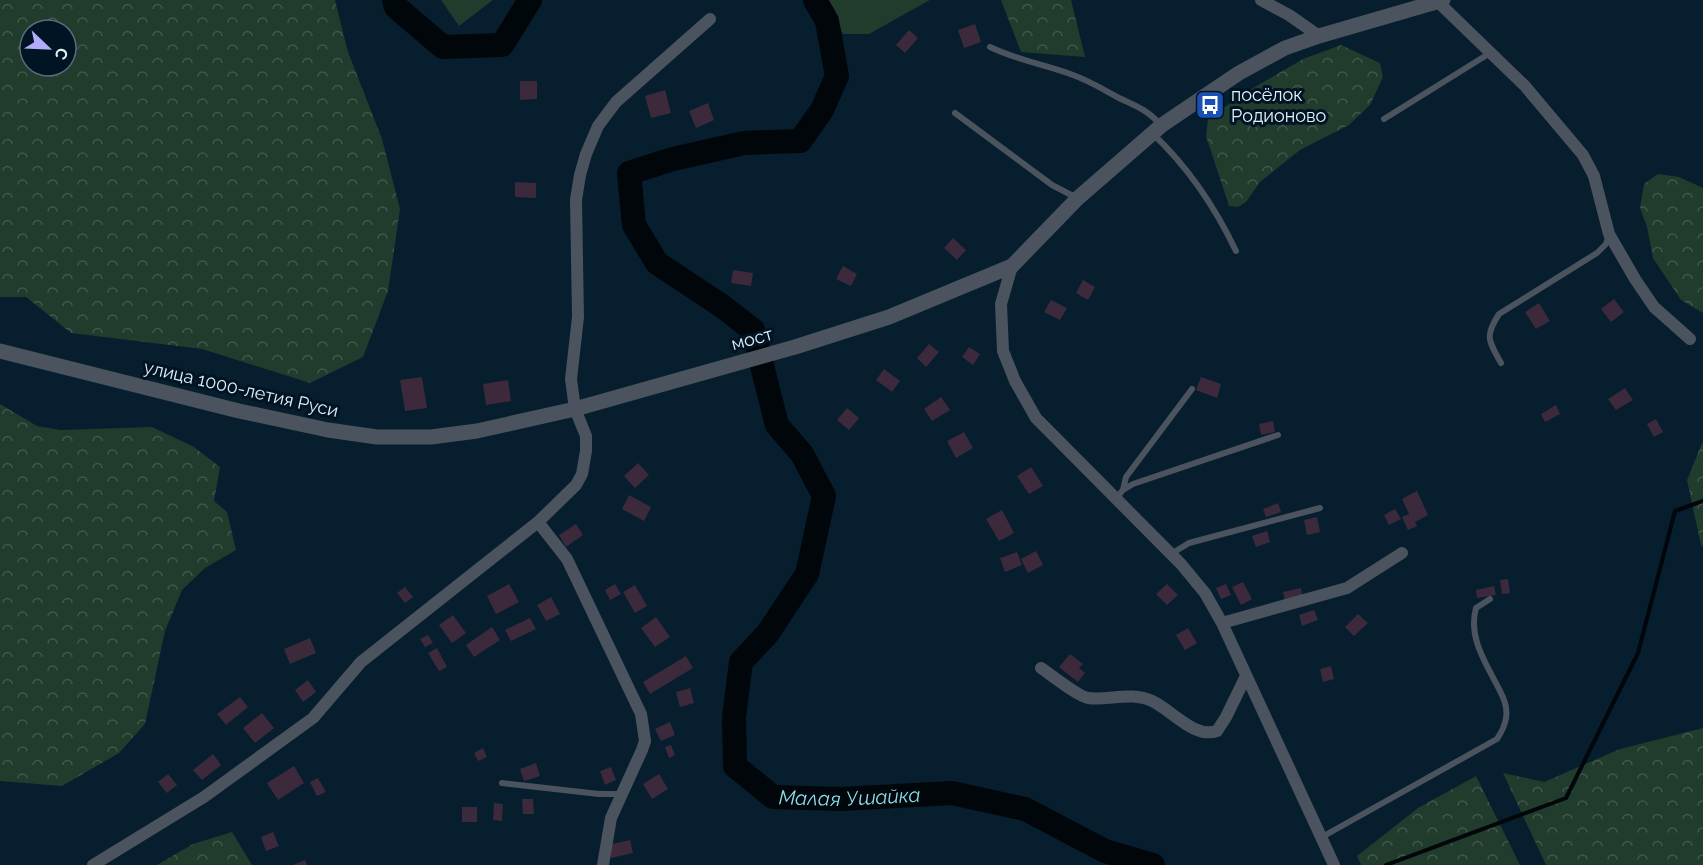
<svg xmlns="http://www.w3.org/2000/svg" width="1703" height="865" font-family="Raleway,sans-serif">
<style>
.green{fill:#213b2d}
.forest{fill:url(#forest-crowns);fill-rule:evenodd}
.lines{fill:none;stroke-linecap:round;stroke-linejoin:round}
.stream{stroke:#00060a;stroke-width:4}
.river{stroke:#00060a;stroke-width:24}
.building{fill:#3d293c}
.service{stroke:#4b545e;stroke-width:6}
.minor{stroke:#4b545e;stroke-width:12}
.tertiary{stroke:#4b545e;stroke-width:15}
.labels{text-anchor:middle;stroke-width:6;stroke-linejoin:round;paint-order:stroke}
.poi-label{font-size:18px;fill:#e2f0fb;stroke:#001424;text-anchor:start}
.street-label{font-size:18px;fill:#e2f0fb;stroke:#001424}
.water-label{font-size:20px;font-style:italic;fill:#89dfed;stroke:#001424}
</style>
<defs>
<pattern id="forest-crowns" width="20" height="18" patternUnits="userSpaceOnUse" patternTransform="scale(1.5)"><rect width="20" height="18" fill="#213b2d"/><path d="M2 6a3 3 0 1 1 6 0M12 15a3 3 0 1 1 6 0" fill="none" stroke="#41584c"/></pattern>
</defs>
<rect width="100%" height="100%" fill="#061e2e"/>
<!-- green -->
<path class="green" d="M441 0H493L459 26Z
M827 0H930L869 34H843Z"/>
<!-- forest -->
<path class="forest" d="M0 0H335L348 52 382 139 400 209 388 291 363 357 310 383 202 349 71 333 26 297H0ZM30 30H66V66H30Z
M1001 0H1071L1085 57 1021 52Z
M1341 45 1380 63 1383 77 1370 105 1349 125 1300 150 1260 182 1246 202 1238 207 1229 206 1206 136 1208 119 1243 94 1303 59Z
M1658 174 1679 177 1703 188V313L1681 300 1653 258 1647 227 1640 208 1644 184Z
M0 404 37 426 60 430 152 427 194 447 220 467 214 501 227 512 236 550 205 568 182 590 165 631 145 724 119 753 62 786 0 781Z
M1703 441V547L1701 545 1687 480Z
M1703 728V865H1546L1503 773 1544 782 1620 749Z
M1476 776 1520 865H1361L1357 856 1418 808Z
M232 832 252 865H157L193 844Z"/>
<g class="lines">
<!-- stream -->
<path class="stream" d="M1386 865 1566 798 1638 653 1675 511 1703 501"/>
<!-- river -->
<g class="river">
<path d="M394 0 396 7 443 47 502 45 530 0"/>
<path id="s1" d="M815 0 827 21 837 76 822 110 800 141 744 143 673 159 629 173 634 225 657 263 722 306 753 330 777 425 802 454 824 496 807 574 768 633 741 662 734 717 735 766 773 797 841 799 952 793 1025 809 1105 851 1153 865"/>
</g>
</g>
<!-- building -->
<path class="building" d="M975 24 981 42 964 48 958 30Z
M909 30 918 38 905 53 896 45Z
M520 81H537V99L520 100Z
M665 90 671 113 651 118 645 96Z
M708 103 714 120 696 128 689 111Z
M515 182 536 183V198L515 197Z
M953 238 966 250 957 260 944 248Z
M843 266 857 274 851 286 836 279Z
M733 270 753 273 751 286 731 283Z
M1083 280 1095 287 1088 300 1076 293Z
M1614 299 1624 312 1611 322 1601 309Z
M1051 300 1067 308 1060 320 1044 312Z
M1539 303 1550 321 1536 329 1525 312Z
M929 344 939 352 926 367 917 358Z
M969 347 980 354 973 365 962 357Z
M884 369 900 381 892 392 876 380Z
M422 377 427 408 405 411 400 380Z
M1201 377 1221 384 1217 398 1196 390Z
M508 380 511 401 486 405 483 384Z
M1625 388 1633 400 1616 410 1608 399Z
M941 397 950 410 932 421 924 409Z
M1556 405 1560 414 1545 422 1541 414Z
M847 408 859 418 849 430 837 420Z
M1656 419 1663 432 1654 437 1647 424Z
M1273 421 1275 432 1261 435 1259 424Z
M964 432 973 448 956 458 947 441Z
M638 463 649 475 635 488 624 476Z
M1031 467 1043 486 1029 494 1017 476Z
M1417 491 1428 515 1415 522 1417 526 1408 530 1402 517 1409 514 1402 499Z
M629 495 651 507 644 521 622 509Z
M1278 503 1281 512 1266 517 1263 509Z
M1395 509 1401 519 1389 525 1384 515Z
M1002 510 1014 533 999 541 986 519Z
M1317 517 1320 532 1307 535 1304 520Z
M576 524 583 535 566 547 559 535Z
M1267 531 1270 542 1256 547 1252 536Z
M1036 551 1043 565 1028 573 1021 559Z
M1017 552 1022 565 1005 572 1000 558Z
M1508 579 1510 593 1502 594 1500 580Z
M1243 582 1252 599 1241 605 1232 587Z
M509 584 519 602 496 614 487 596Z
M615 584 621 594 610 600 605 590Z
M1167 584 1178 595 1167 605 1156 594Z
M1226 584 1231 595 1221 599 1216 588Z
M635 585 647 606 635 613 623 592Z
M1494 586 1496 595 1477 598 1476 590Z
M405 587 413 597 405 603 397 593Z
M1301 588 1303 601 1286 605 1283 592Z
M551 597 560 614 546 621 537 605Z
M1314 610 1318 620 1302 626 1299 615Z
M1358 614 1368 623 1354 636 1345 627Z
M453 615 466 633 452 643 439 625Z
M656 617 670 637 655 647 641 628Z
M530 618 536 629 511 641 505 630Z
M492 627 500 640 474 657 466 645Z
M1188 628 1197 643 1185 650 1176 635Z
M428 635 433 643 425 647 420 639Z
M310 638 316 653 290 664 284 649Z
M437 648 447 667 439 671 428 653Z
M1070 654 1083 664 1079 668 1085 673 1078 682 1059 667Z
M686 656 693 668 650 694 643 682Z
M1331 666 1334 679 1323 682 1320 669Z
M308 680 316 692 303 702 295 690Z
M690 688 694 703 680 707 676 692Z
M240 697 248 707 226 725 217 714Z
M262 713 274 728 255 743 243 728Z
M670 722 675 735 661 741 655 729Z
M671 745 675 755 669 758 665 747Z
M483 748 487 757 478 761 474 753Z
M213 754 221 765 202 780 193 770Z
M536 763 540 776 524 781 520 769Z
M294 766 304 783 278 800 267 783Z
M611 767 616 780 605 785 600 771Z
M168 774 177 785 167 793 158 782Z
M659 774 668 789 652 799 643 784Z
M318 778 326 792 317 796 310 782Z
M522 799H533L534 814H523Z
M494 803 503 804 502 821 493 820Z
M462 807H477V822H462Z
M273 832 279 846 266 851 261 837Z
M630 840 633 853 611 858 608 845Z
M305 860 307 865H293Z"/>
<g class="lines">
<!-- service -->
<path class="service" d="M990 47C1017 60 1046 65 1073 75 1090 81 1104 90 1119 98 1138 107 1146 109 1161 125
M955 113 1052 185 1077 198
M1384 119 1490 53
M1153 134C1189 168 1215 207 1236 251
M1501 363C1489 341 1484 337 1499 314L1597 253 1606 244 1609 234
M1123 490 1126 477 1192 389
M1116 498 1123 490 1133 484 1278 435
M1171 554 1189 543 1320 508
M502 783 599 794H621
M1322 837 1497 739C1501 733 1505 726 1506 718 1508 706 1503 697 1498 687 1485 662 1468 637 1476 608L1490 599"/>
<!-- minor -->
<path class="minor" d="M1261 0 1289 15 1319 36
M1438 2 1525 86 1583 155 1594 176 1609 234 1635 279 1654 307 1690 339
M1012 266 1001 304 1003 351 1015 381 1036 418 1181 564 1205 593 1222 623 1334 865
M538 522 567 559 641 714 645 741 642 750 611 818 603 865
M1222 623 1347 588 1402 553
M1041 668C1050 674 1079 697 1088 698 1108 701 1131 691 1152 701 1172 710 1194 739 1217 731L1226 717 1246 676
M93 865 204 797 313 718 361 662 538 522 576 485 582 474 586 451V436L575 409 571 379 578 317 576 200 580 175 586 154 598 126 616 102 710 19"/>
<!-- tertiary -->
<path class="tertiary" d="M0 351 239 411 328 430 377 437H431L477 431 575 409 795 347 889 317 1012 266 1078 198 1162 125 1239 73 1285 48 1319 36 1443 0"/>
</g>
<!-- icons -->
<defs>
<g id="bus-square" transform="scale(1.5)"><rect x="-9" y="-9" width="18" height="18" rx="4" fill="#1a4fb4" stroke="#001424"/><path d="M-5-6H5V4H4V6H2V4H-2V6H-4V4H-5ZM-3.5-4V0h7V-4ZM-3.5 1.2v1.5H-2V1.2ZM2 1.2v1.5H3.5V1.2Z" fill="#fff"/></g>
</defs>
<g fill-rule="evenodd">
<use href="#bus-square" x="1210" y="105"/>
</g>
<g class="labels">
<!-- poi labels -->
<g class="poi-label">
<text x="1231" y="101">посёлок<tspan x="1231" dy="21">Родионово</tspan></text>
</g>
<!-- street labels -->
<g class="street-label">
<text transform="translate(752 339) rotate(-15)" y="6">мост</text>
<text transform="translate(241 389) rotate(13)" y="6">улица 1000-летия Руси</text>
</g>
<!-- water labels -->
<g class="water-label">
<text dy="7" stroke="none"><textPath href="#s1" startOffset="1148">Малая Ушайка</textPath></text>
</g>
</g>
<!-- north arrow -->
<g transform="translate(48 48) rotate(113)"><circle r="28" fill="#001424" stroke="#5a6c7a" stroke-width="1.5"/>
<path d="M0-4.5L10 22L0 15L-10 22Z" fill="#b3adf9"/>
<text y="-9" font-size="16" font-weight="bold" text-anchor="middle" fill="#e2f0fb">С</text>
</g>
</svg>
